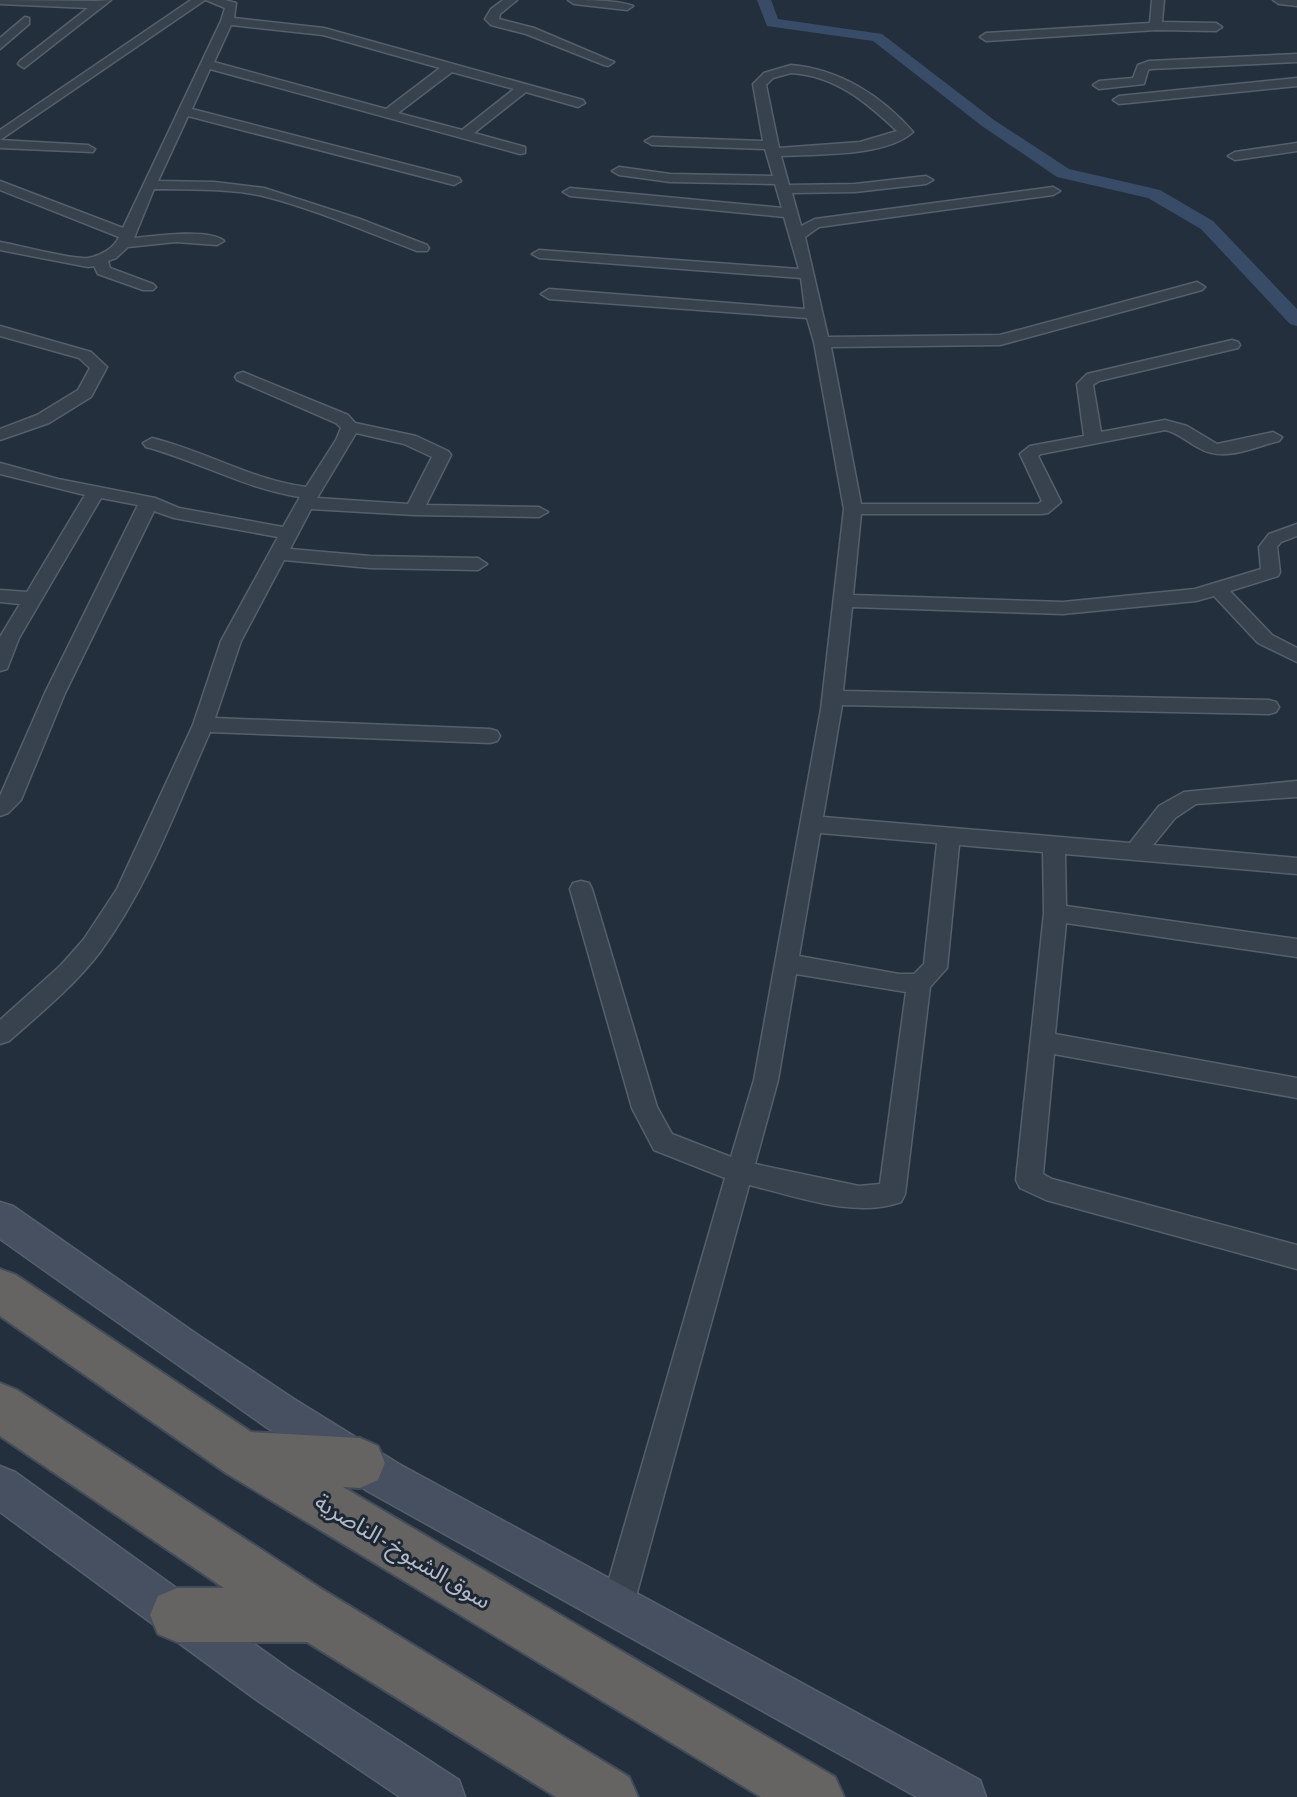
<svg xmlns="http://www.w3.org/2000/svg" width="1297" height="1797" font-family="'Asap Condensed','Noto Sans Arabic',sans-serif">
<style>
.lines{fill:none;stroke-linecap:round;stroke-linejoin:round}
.canal{fill:#394c67;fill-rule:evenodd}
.minor-casing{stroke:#565f6c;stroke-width:3}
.secondary-casing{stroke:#565f6c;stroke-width:3}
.trunk-casing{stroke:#434c59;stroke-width:4}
.minor{fill:#38414e;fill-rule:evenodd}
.secondary{fill:#465061;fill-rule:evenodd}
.trunk{fill:#656462;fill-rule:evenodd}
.labels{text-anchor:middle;stroke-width:6;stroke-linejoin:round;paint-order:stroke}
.near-street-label{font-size:23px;fill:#b4bcc9;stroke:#1d2633}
</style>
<rect width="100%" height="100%" fill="#242f3e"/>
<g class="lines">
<!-- canal -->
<path class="canal" d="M757 0H771L778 19 882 34 994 120 1069 169 1160 190 1213 221 1297 309V326L1290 324 1201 229 1148 198 1057 177 982 126 873 41 767 26Z"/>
<!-- minor casing -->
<g class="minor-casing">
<path id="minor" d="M0 0 96 1 111 0 24 68 18 64 20 61 88 8 0 4Z
M191 0H205L0 140 88 145 95 149 93 152 0 148V130Z
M206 0H225L236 3 234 18 324 28 583 100 585 103 578 107 526 92 474 133 525 147V153L520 154 210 69 192 109 459 178 461 181 454 185 188 116 158 181 214 182 264 188 360 219 427 245 429 248 427 251H417C367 232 315 209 263 196 228 188 190 190 154 189L134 238C154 236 209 228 224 241L217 245 176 242 128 247 116 258 108 261 110 268 153 284 156 287 153 290H143L98 274 94 266 88 267 0 250V242C18 245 74 260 88 258 101 256 114 248 119 237L0 190V181L123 228 221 21 225 8ZM231 25 323 35 440 68 386 109 214 62ZM452 72 514 89 462 130 398 113Z
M503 0H517L500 14 499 19 534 28 614 62 608 66 604 65 526 34 491 25 485 19 491 9Z
M568 0C587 0 618 0 633 6L627 10 574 4Z
M1152 0H1164L1162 22 1216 23 1222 27 1216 31 1156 30 986 41 980 37 986 33 1150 23Z
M1273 0H1297V6L1279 4Z
M25 17 29 18V24L0 49V38Z
M1297 54V62L1151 69 1148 70 1144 84 1099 89 1093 85 1099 81 1133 78 1138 65 1149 61Z
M791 65C839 69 882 96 913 132 886 157 816 154 781 156L789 185 855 184 926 176 933 180 926 184 855 192 792 193 801 226 815 219 1053 187 1060 191 1053 195 819 227 805 237 828 337 1000 335 1197 282 1205 287 1202 290 1000 345 831 347 861 504H1038L1042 501 1020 454 1030 446 1084 436 1077 384 1087 374 1232 340 1238 342 1240 345 1238 348 1099 381 1093 385 1101 432 1165 420 1187 426 1217 444 1273 432 1282 437 1279 441C1254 447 1224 463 1199 448 1187 442 1179 433 1165 430L1041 454 1038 456 1061 502 1048 513 1042 514H861L853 595 1063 602 1195 589 1261 569 1259 547 1269 534 1297 524V536L1281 542 1277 547 1280 572 1278 576 1230 591 1272 635 1297 648V662L1258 643 1214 596 1196 601 1063 614 852 607 843 691 1269 700 1276 702 1279 707 1276 712 1269 714 842 705 823 817 1130 843 1159 806 1184 792 1297 781V797L1196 804 1175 818 1153 845 1297 858V874L1065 854 1066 906 1297 939V957L1066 923 1055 1034 1297 1078V1098L1054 1054 1043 1174 1052 1179 1297 1245V1269L1046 1200 1020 1188 1016 1180 1044 913 1043 852 959 845 947 968 930 987 905 1194 901 1202C854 1219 797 1196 749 1185L633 1607 628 1618 617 1623 606 1618 601 1607 725 1178 654 1150 632 1108 570 889 573 883 581 881 589 883 592 889 657 1107 672 1134 731 1157 754 1080 821 709 844 509 814 342 807 318 549 299 541 294 549 289 805 309 801 278 539 258 532 254 539 250 799 269 784 217 570 196 563 192 570 188 782 208 775 184 670 182 619 175 612 171 619 167 670 174 773 176 765 149 652 145 645 141 652 137 763 141 753 84 764 73ZM791 73C836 76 866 102 897 131L860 142 779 148 766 85 773 78ZM820 833 937 843 924 964 914 974H899L799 956ZM796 974 906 992 880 1184 859 1186 755 1164 778 1080Z
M1297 78V86L1119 104 1113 100 1119 96Z
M1297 143V151L1235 160 1228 156 1235 152Z
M0 326 91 352 107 367 91 397 49 423 0 440V429L37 415 78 390 90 368 79 358 0 336Z
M243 372 348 415 355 423 416 436 448 451 451 455 426 505 539 507 548 512 539 517 414 515 311 509 290 549 370 556 478 558 487 564 478 570 370 568 284 560 241 641 215 718 490 729 497 731 500 736 497 741 490 743 210 732C177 806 149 886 100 952 74 986 41 1013 9 1041L0 1044V1020L61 965 84 939 117 889 193 725 221 641 278 537 174 518 154 511 65 693 21 800 8 813 0 816V796L45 693 138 505 101 498 19 638 7 669 0 671V637L20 604 0 602V590L27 592 85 495 0 474V463L58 479 155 498 179 508 283 527 300 497C246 489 198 461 146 447L143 443 152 438C205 451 252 480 306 487L336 440 341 428 336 423 237 380 235 377 237 374ZM356 433 404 444 432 457 408 504 317 498Z"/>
</g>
<!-- secondary casing -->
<g class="secondary-casing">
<path id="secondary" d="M0 1202 13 1206 198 1335 294 1399 399 1464 980 1780 986 1797H917L369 1492 266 1427 0 1239Z
M0 1466 15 1472 289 1669 459 1780 465 1797H400L258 1701 0 1512Z"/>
</g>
<!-- trunk casing -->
<g class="trunk-casing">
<path id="trunk" d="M0 1269 16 1275 251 1432 360 1438 378 1446 385 1463 378 1480 360 1488 343 1487 835 1777 844 1797H761L226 1473 0 1316Z
M0 1383 17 1390 320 1588 629 1777 638 1797H556L307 1642H177L158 1634 150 1615 158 1596 177 1588H224L0 1436Z"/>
</g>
<!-- minor -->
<use href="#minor" class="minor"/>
<!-- secondary -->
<use href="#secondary" class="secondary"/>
<!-- trunk -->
<use href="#trunk" class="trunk"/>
</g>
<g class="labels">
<!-- near-street labels -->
<g class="near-street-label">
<text transform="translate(403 1551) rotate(31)" y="8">سوق الشيوخ - الناصرية</text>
</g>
</g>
</svg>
